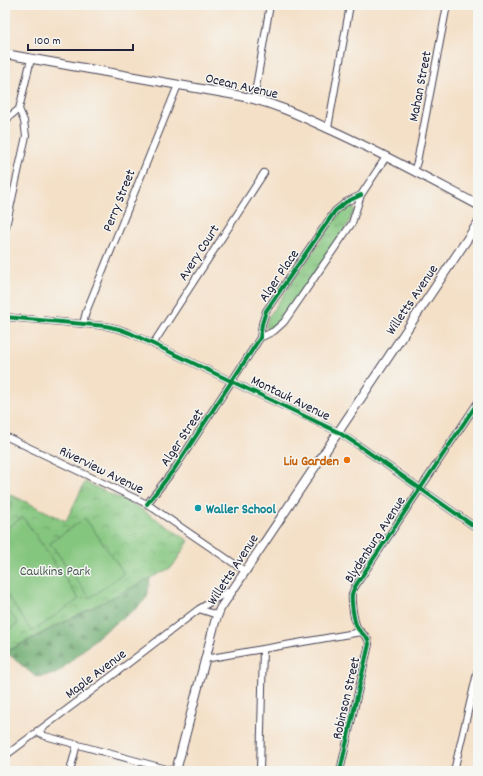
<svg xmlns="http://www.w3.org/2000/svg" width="483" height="776" font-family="Dekko,sans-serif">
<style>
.grass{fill:url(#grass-tufts);stroke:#54745d}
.forest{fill:url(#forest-firs);stroke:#476654}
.park{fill:url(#park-crowns);stroke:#54745d}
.garden{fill:#85c67f;stroke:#54745d}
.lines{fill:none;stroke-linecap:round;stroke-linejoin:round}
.minor-casing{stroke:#423e50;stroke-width:8}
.tertiary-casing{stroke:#423e50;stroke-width:8}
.secondary-casing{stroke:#423e50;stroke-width:10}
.minor{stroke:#fff;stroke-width:6}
.tertiary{stroke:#fff;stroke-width:7}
.secondary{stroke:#fff;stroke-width:8}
.cycleway-casing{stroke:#f6f6f2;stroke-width:6}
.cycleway{stroke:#00873e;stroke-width:4}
.food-dot{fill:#e8710a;stroke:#f6f6f2;stroke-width:1.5}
.culture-dot{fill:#0f9aa8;stroke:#f6f6f2;stroke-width:1.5}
.labels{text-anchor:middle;stroke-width:3;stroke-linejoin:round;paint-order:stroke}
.street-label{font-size:14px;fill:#22223b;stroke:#f6f6f2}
.food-label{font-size:14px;font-weight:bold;fill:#c56008;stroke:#f6f6f2;text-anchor:end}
.culture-label{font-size:14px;font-weight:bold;fill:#0d838f;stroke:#f6f6f2;text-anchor:start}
.park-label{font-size:14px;fill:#455b53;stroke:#f6f6f2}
</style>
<defs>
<pattern id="grass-tufts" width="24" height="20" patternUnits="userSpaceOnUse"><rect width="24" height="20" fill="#85c67f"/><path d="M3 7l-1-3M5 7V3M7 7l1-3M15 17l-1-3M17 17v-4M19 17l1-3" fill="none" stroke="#6ca069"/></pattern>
<pattern id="forest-firs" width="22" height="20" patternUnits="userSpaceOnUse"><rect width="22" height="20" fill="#6cab6e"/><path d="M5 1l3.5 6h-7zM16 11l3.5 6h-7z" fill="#588b5c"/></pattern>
<pattern id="park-crowns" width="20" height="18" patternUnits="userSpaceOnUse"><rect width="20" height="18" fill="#85c67f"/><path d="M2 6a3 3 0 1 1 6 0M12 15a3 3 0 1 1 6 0" fill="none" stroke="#6ca069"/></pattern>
</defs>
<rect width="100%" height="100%" fill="#f6f6f2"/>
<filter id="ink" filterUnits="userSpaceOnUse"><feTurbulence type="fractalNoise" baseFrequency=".025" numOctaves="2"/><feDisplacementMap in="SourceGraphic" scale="8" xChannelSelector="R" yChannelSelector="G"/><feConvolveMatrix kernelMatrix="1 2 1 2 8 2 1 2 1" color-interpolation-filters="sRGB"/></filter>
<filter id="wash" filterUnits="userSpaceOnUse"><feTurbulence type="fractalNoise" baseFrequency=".012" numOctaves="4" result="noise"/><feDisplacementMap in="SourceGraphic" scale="16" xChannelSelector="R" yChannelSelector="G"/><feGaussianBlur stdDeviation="0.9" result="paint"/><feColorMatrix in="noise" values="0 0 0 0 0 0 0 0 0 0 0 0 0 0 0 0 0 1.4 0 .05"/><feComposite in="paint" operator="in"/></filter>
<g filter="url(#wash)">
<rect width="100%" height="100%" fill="#f4e0c7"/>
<!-- grass -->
<path class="grass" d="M351 205 355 210 347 226 285 316 280 323 270 330 266 328V324L269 316 332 224 343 209Z"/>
<!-- forest -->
<path class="forest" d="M150 578 147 597 138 607 101 634 56 674 36 677 6 652Z"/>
<!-- park -->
<path class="park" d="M85 482 140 508 189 541 172 567 5 652V492L66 521Z"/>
<!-- garden -->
<path class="garden" d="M5 498 13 503 8 512H5Z
M23 517 79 599 32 632 5 592V529Z
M85 518 124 573 90 598 50 543Z
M5 606 18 623 5 633Z"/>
</g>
<g filter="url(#ink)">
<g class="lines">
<!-- minor casing -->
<g class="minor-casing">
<path id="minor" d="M474 5 478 6
M254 99 270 5
M5 123 9 117 19 109
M328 128 350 5
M414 171 417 162 447 5
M5 231 26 136 24 121 19 109 31 59
M83 324 86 312 178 85
M260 338 274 331 284 322 352 223 361 195 386 157
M153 344 264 173
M5 436 147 504 245 571
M147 504 175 468 260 338 262 324 266 311 335 211 346 202 361 195
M199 609 217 615
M205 659 361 632
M37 731 45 736 174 771
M5 756 109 678 199 609 232 589
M70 771 77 744
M260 771 263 649
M340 771 369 644C368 635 363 636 358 629 354 623 351 602 352 594 353 590 355 586 358 582L478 402
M454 771 478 669"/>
</g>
<!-- tertiary casing -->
<g class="tertiary-casing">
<path id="tertiary" d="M5 317 106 326 119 329 130 333 338 432 358 445 478 529"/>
</g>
<!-- secondary casing -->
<g class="secondary-casing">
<path id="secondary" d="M5 54 241 96C274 103 299 115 329 129 380 152 429 179 478 205
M176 771 215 622 220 609 478 223"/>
</g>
<!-- minor -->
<use href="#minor" class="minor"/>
<!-- tertiary -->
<use href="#tertiary" class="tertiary"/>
<!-- secondary -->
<use href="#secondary" class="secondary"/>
<!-- cycleway casing -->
<g class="cycleway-casing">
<path id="cycleway" d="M5 317 106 326 119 329 130 333 338 432 358 445 478 529
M147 504 175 468 260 338 262 324 266 311 335 211 346 202 361 195
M340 771 369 644C368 635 363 636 358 629 354 623 351 602 352 594 353 590 355 586 358 582L478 402"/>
</g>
<!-- cycleway -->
<use href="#cycleway" class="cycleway"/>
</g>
</g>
<!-- markers -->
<circle class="food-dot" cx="347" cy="460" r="4"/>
<circle class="culture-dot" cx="198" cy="508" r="4"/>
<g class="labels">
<!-- street labels -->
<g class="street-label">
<text transform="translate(242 85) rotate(13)" y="5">Ocean Avenue</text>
<text transform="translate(419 86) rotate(-79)" y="5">Mahan Street</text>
<text transform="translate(118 200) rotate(-68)" y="5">Perry Street</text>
<text transform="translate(198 252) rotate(-57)" y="5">Avery Court</text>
<text transform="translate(278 275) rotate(-56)" y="5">Alger Place</text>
<text transform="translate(411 299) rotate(-56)" y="5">Willetts Avenue</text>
<text transform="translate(291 397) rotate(26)" y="5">Montauk Avenue</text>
<text transform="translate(181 437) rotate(-56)" y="5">Alger Street</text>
<text transform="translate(102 469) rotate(26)" y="5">Riverview Avenue</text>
<text transform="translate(374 539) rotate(-57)" y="5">Blydenburg Avenue</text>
<text transform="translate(232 569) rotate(-57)" y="5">Willetts Avenue</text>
<text transform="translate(95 673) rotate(-37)" y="5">Maple Avenue</text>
<text transform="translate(345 698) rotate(-77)" y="5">Robinson Street</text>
</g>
<!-- food labels -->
<g class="food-label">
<text x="339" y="465">Liu Garden</text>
</g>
<!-- culture labels -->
<g class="culture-label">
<text x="206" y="513">Waller School</text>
</g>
<!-- park labels -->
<g class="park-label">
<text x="55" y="575">Caulkins Park</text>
</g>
</g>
<!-- margin -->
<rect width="483" height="776" fill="none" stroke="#f6f6f2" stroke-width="20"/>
<!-- scale -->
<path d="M28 44v6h105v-6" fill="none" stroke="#22223b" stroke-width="2"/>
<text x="34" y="44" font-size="12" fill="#22223b" stroke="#f6f6f2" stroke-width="3" paint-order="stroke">100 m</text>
</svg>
